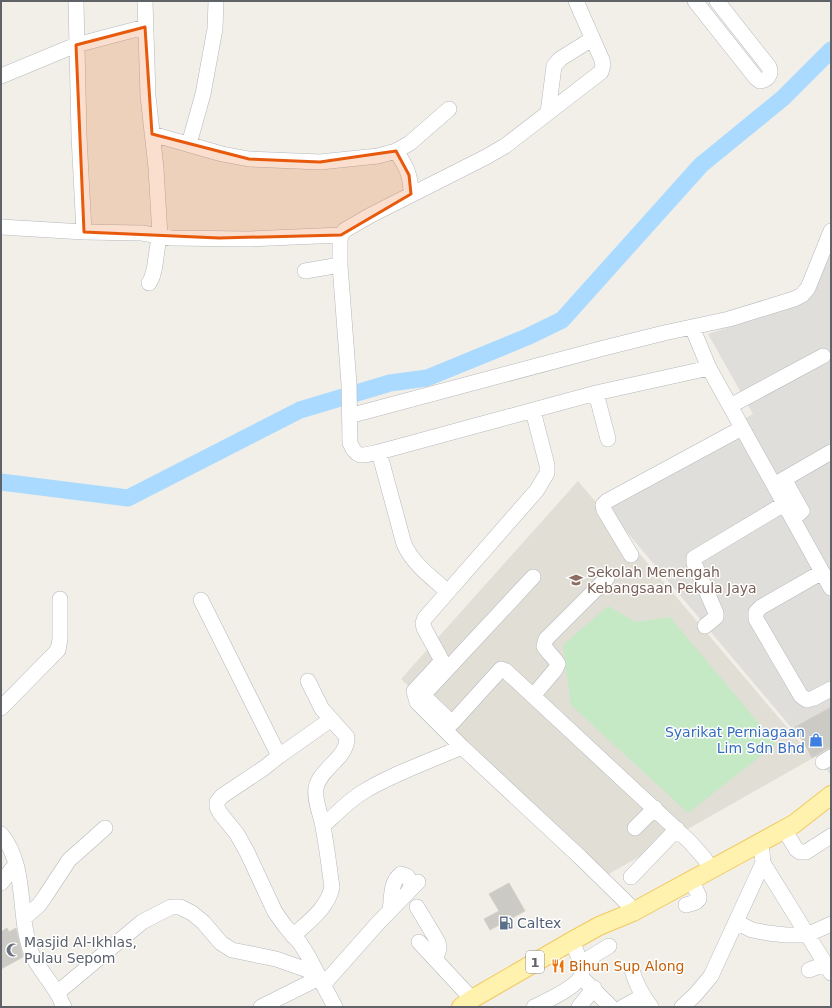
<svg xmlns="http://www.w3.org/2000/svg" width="832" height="1008" font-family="'DejaVu Sans',sans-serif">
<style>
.industrial{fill:#e0deda}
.education{fill:#e1ded6}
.green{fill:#c5e8c5}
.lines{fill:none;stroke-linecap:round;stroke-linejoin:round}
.river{stroke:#aadaff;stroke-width:17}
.building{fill:#cccac5;stroke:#d6d1c6}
.minor-casing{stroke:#b5b8bc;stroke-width:16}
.major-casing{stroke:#f2c960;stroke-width:20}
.minor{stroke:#fff;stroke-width:15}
.major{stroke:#fff2af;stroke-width:18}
.marked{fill:#e8590c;fill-opacity:0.2;stroke:#e8590c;stroke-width:3;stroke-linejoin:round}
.labels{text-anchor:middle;stroke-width:3;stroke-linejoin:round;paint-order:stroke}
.shield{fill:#fff;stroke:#8f9295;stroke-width:1}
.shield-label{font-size:13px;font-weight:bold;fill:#5f6368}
.education-label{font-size:14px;fill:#785e54;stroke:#fff;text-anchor:start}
.shop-label{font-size:14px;fill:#366cbe;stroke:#fff;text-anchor:end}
.service-label{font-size:14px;fill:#4e5e75;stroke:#fff;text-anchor:start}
.worship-label{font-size:14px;fill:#5b616d;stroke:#fff;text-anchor:start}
.food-label{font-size:14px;fill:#c56008;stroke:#fff;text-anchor:start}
</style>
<rect width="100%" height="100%" fill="#f1efe8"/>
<!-- industrial -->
<path class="industrial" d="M831 246V775L600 500 753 414 708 334 807 301Z"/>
<!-- education -->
<path class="education" d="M578 481 813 758 607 875 401 679Z"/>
<!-- green -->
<path class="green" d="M608 606 636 622 670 617 776 744 688 813 571 705 563 645Z"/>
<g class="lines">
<!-- river -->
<path class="river" d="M1 482 128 498 300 410 390 383 427 378 527 337 562 320 701 165 783 98 831 50"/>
</g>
<!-- building -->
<path class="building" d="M831 707V748L826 749 812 758 795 727Z
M509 883 525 911 490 930 484 919 499 911 489 894Z
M7 928 9 932 16 928 23 957 1 969V932Z"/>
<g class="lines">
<!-- minor casing -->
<g class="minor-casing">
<path id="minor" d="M76 1 79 136 84 232 142 233 171 238 248 239 341 235
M145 1 148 96 156 168 160 236C155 250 157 272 149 283
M576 1 602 60 603 65 601 72 505 146 486 157 371 215 345 230 341 235 340 241V265L349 384 350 443C357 460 364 455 379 452L596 393 709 368
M695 1 756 78 760 81C768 80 772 74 769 67L717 1
M1 76 76 45 145 27
M548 113 554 66 560 59 592 39
M152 134 222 154 249 159 320 162 378 156 396 151 410 143 449 109
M189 144 203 94 215 29 216 1
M396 151C406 166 411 175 411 194
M1 227 84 232
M305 271 340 265
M692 327 709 368 831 588
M596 393 608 439
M730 406 823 356
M533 411 547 465V473L537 490 425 618 423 623 424 628 441 659 440 663 414 691 417 702 462 747 580 857 628 904
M349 416 604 348 664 333 729 319 794 299 802 295 808 288 831 231
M379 452 404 544C413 564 431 577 447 591
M784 479 802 511 793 519
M774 485 831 452
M631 555 604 510 603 505 607 501 742 428
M822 572 761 607 756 612V619L801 696 807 700 814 698 831 689
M607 578 546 639 544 646C548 653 554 657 558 664L555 670 533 696 690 842 705 859 711 870
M201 600 279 756 264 768 222 796 217 802V807L220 813 237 834 247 852 275 912 285 926 300 943 307 954 335 1007
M705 626 716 617V613L694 563V558L784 504
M533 696 506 671 501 669 452 723 428 700 425 696 426 692 533 577
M1 708 58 650 60 639V599
M279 756 330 720
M823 762 831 757
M323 826C336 814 348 801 363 792 392 774 430 761 462 747
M635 828 655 808
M784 829 796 849 800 852H806L831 836
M1 834C28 867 17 914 31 952 37 967 49 979 57 993 60 997 61 1002 64 1007
M761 842 763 863 831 973
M631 877 677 829
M1 883 16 864
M686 905 696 902 699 899V896L691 880
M417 907 438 942 439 948 436 958
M390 911C392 898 390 882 401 874L407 876 411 883 410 890
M24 918 39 905 46 895 69 860 105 828
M736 922 752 930 768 933 786 935H807L831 924
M293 936C308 922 328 908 332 887 329 867 327 847 323 827 321 814 314 801 316 788 320 768 348 758 347 737L322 709 308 681
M419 942 472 999
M581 963 609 946
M632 970C636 985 642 995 651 1007
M809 970 825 964
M581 977 611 1007
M323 985 378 923 418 882
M57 993 142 922 171 907H180L192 913 203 922 221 943 232 950 276 959 316 973
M261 1007 319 978
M534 1007C546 1001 583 985 582 971 582 961 575 950 572 941
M579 1007 594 988
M623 1007 643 996
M682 1007 695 995 711 976 763 863"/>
</g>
<!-- major casing -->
<g class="major-casing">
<path id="major" d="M461 1007 472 999 572 941 599 926 633 912 794 824 831 795"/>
</g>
<!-- minor -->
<use href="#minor" class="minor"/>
<!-- major -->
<use href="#major" class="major"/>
</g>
<!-- marked area -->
<path class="marked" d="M145 27 152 134 249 159 320 162 396 151 409 175 411 194 341 235 219 238 84 232 76 45Z"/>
<!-- icons -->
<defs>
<g id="school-bare" transform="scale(1.08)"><path d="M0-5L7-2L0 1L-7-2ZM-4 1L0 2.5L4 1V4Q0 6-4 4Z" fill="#8d6e63" stroke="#fff" stroke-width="2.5" paint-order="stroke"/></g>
<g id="shop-bare" transform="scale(1.08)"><path d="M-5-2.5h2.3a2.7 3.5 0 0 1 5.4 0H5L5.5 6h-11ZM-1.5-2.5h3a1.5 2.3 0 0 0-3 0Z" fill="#3f7fe0" stroke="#fff" stroke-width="2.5" paint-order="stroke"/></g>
<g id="fuel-bare" transform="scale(1.08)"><path d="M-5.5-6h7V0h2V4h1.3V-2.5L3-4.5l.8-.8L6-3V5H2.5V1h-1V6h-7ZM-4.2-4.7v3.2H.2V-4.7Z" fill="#5c6f8a" stroke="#fff" stroke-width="2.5" paint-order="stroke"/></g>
<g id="mosque-bare" transform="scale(1.08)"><path d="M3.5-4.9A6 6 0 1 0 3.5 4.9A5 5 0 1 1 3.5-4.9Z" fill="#6b7280" stroke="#fff" stroke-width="2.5" paint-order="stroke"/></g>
<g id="restaurant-bare" transform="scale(1.08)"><path d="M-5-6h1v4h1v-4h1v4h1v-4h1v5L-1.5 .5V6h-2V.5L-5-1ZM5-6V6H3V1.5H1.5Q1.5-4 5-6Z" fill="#e8710a" stroke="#fff" stroke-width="2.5" paint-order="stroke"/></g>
</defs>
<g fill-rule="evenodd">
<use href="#school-bare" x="576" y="580"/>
<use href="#shop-bare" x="816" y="740"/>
<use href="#fuel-bare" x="506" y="923"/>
<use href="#mosque-bare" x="13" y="950"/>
<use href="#restaurant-bare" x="558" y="966"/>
</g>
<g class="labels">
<!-- shield labels -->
<rect class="shield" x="526" y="951" width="18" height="22" rx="3"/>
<g class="shield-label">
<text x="535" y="967">1</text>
</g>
<!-- education labels -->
<g class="education-label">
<text x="587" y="577">Sekolah Menengah<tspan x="587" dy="16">Kebangsaan Pekula Jaya</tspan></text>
</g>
<!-- shop labels -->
<g class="shop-label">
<text x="805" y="737">Syarikat Perniagaan<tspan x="805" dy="16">Lim Sdn Bhd</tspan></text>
</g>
<!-- service labels -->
<g class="service-label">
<text x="517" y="928">Caltex</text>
</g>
<!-- worship labels -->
<g class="worship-label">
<text x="24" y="947">Masjid Al-Ikhlas,<tspan x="24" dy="16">Pulau Sepom</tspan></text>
</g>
<!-- food labels -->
<g class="food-label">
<text x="569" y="971">Bihun Sup Along</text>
</g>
</g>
<!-- border -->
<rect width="832" height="1008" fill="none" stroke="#5f6368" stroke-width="4"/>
</svg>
